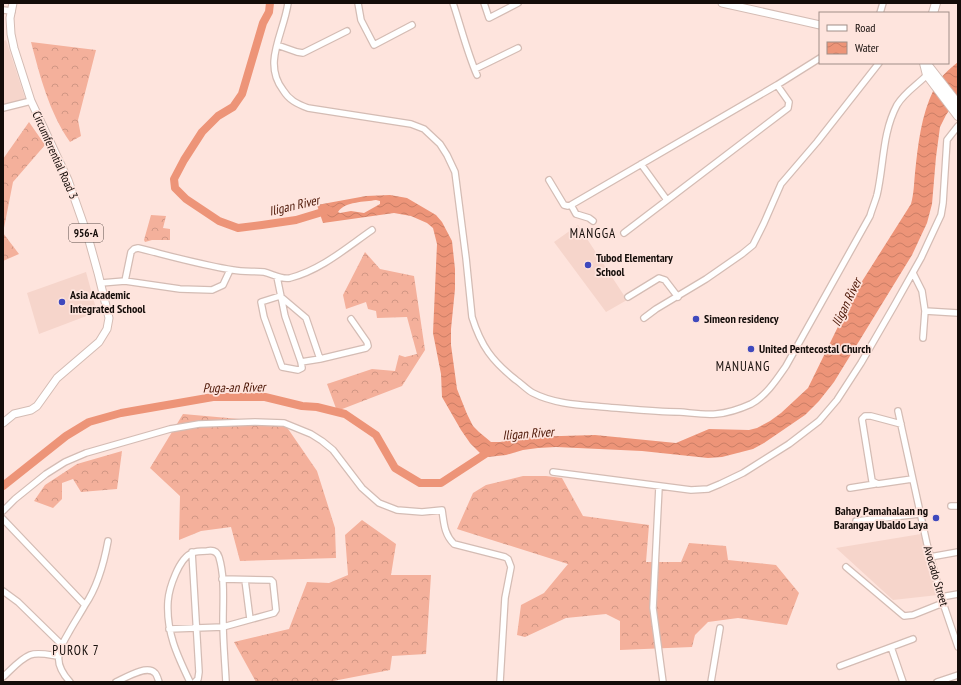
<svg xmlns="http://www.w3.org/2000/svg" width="961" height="685" font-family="'PT Sans Narrow',sans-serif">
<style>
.built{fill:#f6d5cb}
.forest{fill:url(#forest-crowns)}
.water{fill:url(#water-waves);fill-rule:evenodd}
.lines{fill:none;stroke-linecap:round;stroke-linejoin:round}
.river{stroke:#ed9478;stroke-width:8}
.minor-casing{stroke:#d4bcb4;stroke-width:8}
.major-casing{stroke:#d4bcb4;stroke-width:9}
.highway-casing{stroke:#d4bcb4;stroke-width:10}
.minor{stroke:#fff;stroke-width:5.5}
.major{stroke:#fff;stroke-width:7}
.highway{stroke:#fff;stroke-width:8}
.poi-dot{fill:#3f49bd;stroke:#fee4dd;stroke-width:1.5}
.labels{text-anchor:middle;stroke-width:3.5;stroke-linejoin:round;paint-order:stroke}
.shield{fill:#fee4dd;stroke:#5a4d49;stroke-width:1}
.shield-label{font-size:11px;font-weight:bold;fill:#140c09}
.street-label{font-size:12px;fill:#140c09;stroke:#fee4dd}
.poi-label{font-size:12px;font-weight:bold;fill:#140c09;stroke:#fee4dd;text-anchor:start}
.water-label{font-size:13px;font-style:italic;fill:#4b1403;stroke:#fee4dd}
.neighbourhood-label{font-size:13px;letter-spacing:1px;fill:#140c09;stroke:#fee4dd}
</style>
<defs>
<pattern id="forest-crowns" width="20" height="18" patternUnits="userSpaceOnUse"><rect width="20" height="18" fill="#f4b09b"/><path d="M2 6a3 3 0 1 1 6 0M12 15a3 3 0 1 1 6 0" fill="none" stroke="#d09684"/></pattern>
<pattern id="water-waves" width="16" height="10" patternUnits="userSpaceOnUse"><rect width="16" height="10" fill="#ed9478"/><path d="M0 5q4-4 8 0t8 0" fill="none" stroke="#ca7e66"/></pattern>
</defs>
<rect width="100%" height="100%" fill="#fee4dd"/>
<!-- built -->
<path class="built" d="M6 40 26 101 3 107V41Z
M578 225 627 300 606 312 554 242Z
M86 272 97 312 39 334 27 293Z
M921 534 938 595 893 600 836 548Z"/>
<!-- forest -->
<path class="forest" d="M31 42 96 50 78 120 81 136 70 142C49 112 40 76 31 42Z
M29 122 45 145 13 182 3 233 19 254 3 261V159Z
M151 215 166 216 163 228 170 229V240H152L145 242 144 240Z
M365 252 380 269 414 276 425 350 402 386 337 411 327 384 372 369 395 371 399 355 405 357 417 354 407 317 377 318 376 311 368 309 366 302 346 309 343 295Z
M183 414 284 423 317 471 335 528 336 558 240 561 231 527 201 531 179 540 180 496 150 468Z
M122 451 117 489 81 492 73 479 62 483V499L53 508 34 501 45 485 77 464Z
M523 476H546L562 478 583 516 649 525 646 562H681L689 543 726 546 728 560 776 565 799 593 787 625 738 618 708 622 695 635 692 647 620 650V621L606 614 566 618 525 637 517 635 521 605 544 593 568 564 457 529 473 493 486 485Z
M362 520 396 544 391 575H431L426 654 392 656 390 670 328 682H256L234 642 289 629 307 582 329 583 348 575 345 535Z"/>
<!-- water -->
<path class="water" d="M958 62V98L946 115 940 127 936 157 932 204 927 223 912 255 834 382 819 401 805 415 764 443 753 449 722 457 708 458 642 451 556 447 538 448 523 450 506 455 488 457 481 454 470 443 461 430 442 397 441 374 433 333 437 244 433 228 427 223 411 216 394 213 323 223 317 205 366 196 390 195 407 198 436 215 442 222 452 241 455 269V289L451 329V345L457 389 467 414 473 426 479 432 491 442H500L527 437 595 435 676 443 709 429 749 430 757 428 770 421 781 413 808 388 854 294 911 204C914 193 914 183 915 173 918 145 921 115 934 89 939 78 949 69 958 62ZM376 200 380 201V204L364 213 351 211 340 213 338 212C345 201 365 202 376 200Z"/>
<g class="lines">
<!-- river -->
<path class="river" d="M270 3 269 12 263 23 242 94 233 107 218 116 202 132 184 160 174 179 175 188 186 199 219 221 238 228 262 225 296 220 329 210
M3 486 66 436 89 422 121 413 213 397H265L302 406 317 407 345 414 376 435 395 468 420 483H441L493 449"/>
<!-- minor casing -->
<g class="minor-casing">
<path id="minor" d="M288 3C284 33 262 63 283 90 289 100 297 104 308 108L411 124 424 129 440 144 447 155 455 172 466 258 472 317C481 346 492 361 516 380 522 384 527 390 533 393 554 404 581 405 604 407 629 409 654 412 680 412 692 413 704 415 716 414 728 413 740 409 751 404 766 396 777 379 786 366L870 216C872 209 875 202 877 195 884 165 882 133 897 105 904 93 917 85 927 75
M358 3 361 20 374 45 412 25
M453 3C461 27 467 52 477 75
M484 3 489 18 518 3
M3 10 12 11
M880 13 883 3
M277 45 297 52 303 53 347 31
M475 69 518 48
M3 108 31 101
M641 164 667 200
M549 180 564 205 568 206 571 205 777 85 820 58
M571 205 576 214 589 218 593 221
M624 233 788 108 789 102 777 85
M913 273 922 291 925 311 923 338
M277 277 285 316 301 362 320 359 366 348 368 346 367 342 351 319
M125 281 131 252 134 249 138 248C170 256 201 265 233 270 243 272 254 271 264 272 273 274 281 280 290 278 321 270 346 248 372 230
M101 283 125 281 180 289 212 290 223 285 230 270
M628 297 659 278 665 280 678 297
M925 311 958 313
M644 318 656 309 706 279 742 254 753 245 764 223 781 184 817 142 879 63
M301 362 302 368 298 370 282 367 264 317 261 302 280 296 306 318 320 359
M898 411 927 544 941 597 958 647
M901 424 871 416H865L862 419 872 481 878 484 912 479
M553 472 691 490 708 489 720 484 743 473 789 444 819 421 837 400 861 363 894 306 921 258 934 230 941 215 943 203 947 140 958 126
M659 487 653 608 663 682
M850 488 875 484
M951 506H958
M3 511 15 499 46 474 65 462 86 453 170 429 199 424 255 422 284 423 311 434 322 441 333 450 362 488 379 503 397 510 422 512 442 510C444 523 444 534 454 544L505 557 508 559 511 567 505 598 500 682
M3 519 85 605C80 614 74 623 69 632 57 652 53 663 70 682
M856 521 920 514
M192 552 199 672 198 679 195 682
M930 557 958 552
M846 567 904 616 913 615 943 603
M245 580 250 619
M3 591 18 602 61 644
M941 597 958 594
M85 605C98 586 104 563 108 541
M169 629 223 627 274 613 276 610 273 582 271 580 222 579
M891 647 903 682
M840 666 913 639
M3 677C11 670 20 659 30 655 38 652 50 655 58 656
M116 682C125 678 147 664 155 673 157 675 158 679 159 682
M190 682C177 655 166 632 168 601 169 588 179 558 192 553 196 551 202 551 207 551 212 550 217 551 219 557 225 577 223 601 223 621 223 641 225 662 226 682
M711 682 720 628
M937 682 958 675"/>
</g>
<!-- major casing -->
<g class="major-casing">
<path id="major" d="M722 3 820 25
M3 423 14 414 31 410 37 406 57 378 99 342 107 329 109 318 98 273 88 237 68 180 31 101 14 48 11 34 10 18 13 3"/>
</g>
<!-- highway casing -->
<g class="highway-casing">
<path id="highway" d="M933 13 936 3
M924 63 927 75 958 116
M926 63 958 104"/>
</g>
<!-- minor -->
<use href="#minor" class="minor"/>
<!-- major -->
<use href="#major" class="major"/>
<!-- highway -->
<use href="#highway" class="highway"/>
</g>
<!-- markers -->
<g class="poi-dot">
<circle cx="588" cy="265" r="4"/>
<circle cx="62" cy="302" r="4"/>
<circle cx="696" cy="319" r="4"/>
<circle cx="751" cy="349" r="4"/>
<circle cx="936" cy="518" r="4"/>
</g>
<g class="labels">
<!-- shield labels -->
<rect class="shield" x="69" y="224" width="34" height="18" rx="3"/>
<g class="shield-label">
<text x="86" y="237">956-A</text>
</g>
<!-- street labels -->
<g class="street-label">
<text transform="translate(55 155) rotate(66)" y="4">Circumferential Road 3</text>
<text transform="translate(936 576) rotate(74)" y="4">Avocado Street</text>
</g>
<!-- poi labels -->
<g class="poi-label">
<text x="596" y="262">Tubod Elementary<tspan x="596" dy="14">School</tspan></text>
<text x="70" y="299">Asia Academic<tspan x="70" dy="14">Integrated School</tspan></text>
<text x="704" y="323">Simeon residency</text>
<text x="759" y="353">United Pentecostal Church</text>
<text x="928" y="515" text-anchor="end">Bahay Pamahalaan ng<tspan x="928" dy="14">Barangay Ubaldo Laya</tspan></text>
</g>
<!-- water labels -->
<g class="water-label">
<text transform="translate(294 205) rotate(-13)" y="5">Iligan River</text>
<text transform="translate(846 302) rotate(-64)" y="5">Iligan River</text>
<text transform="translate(234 387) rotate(-1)" y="5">Puga-an River</text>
<text transform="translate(528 433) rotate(-4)" y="5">Iligan River</text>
</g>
<!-- neighbourhood labels -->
<g class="neighbourhood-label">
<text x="593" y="238">MANGGA</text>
<text x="743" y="371">MANUANG</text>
<text x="76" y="655">PUROK 7</text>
</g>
</g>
<!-- border -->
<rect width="961" height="685" fill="none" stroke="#140c09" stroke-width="8"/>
<!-- legend -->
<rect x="819" y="12" width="130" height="52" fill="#fee4dd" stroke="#a08e88"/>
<rect x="827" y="25" width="20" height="6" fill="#ffffff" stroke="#a08e88"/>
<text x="855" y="32" font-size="12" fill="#140c09">Road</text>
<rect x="827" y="42" width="20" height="12" fill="url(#water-waves)" stroke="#a08e88"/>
<text x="855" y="52" font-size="12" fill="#140c09">Water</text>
</svg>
